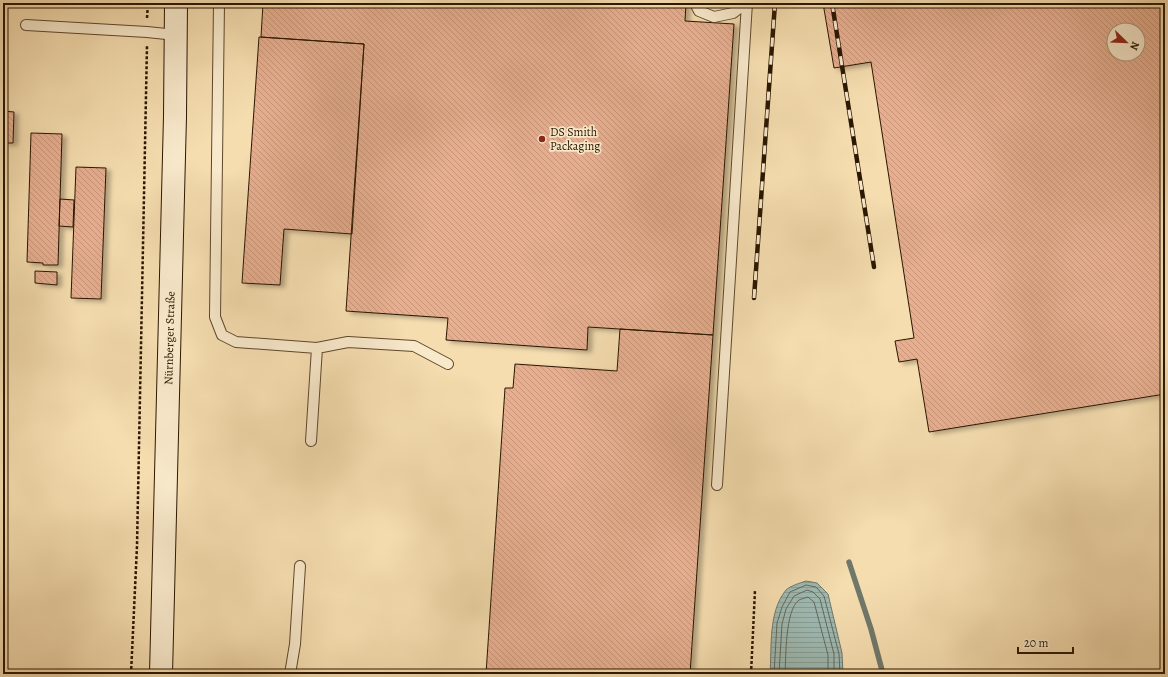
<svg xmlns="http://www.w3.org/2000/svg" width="1168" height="677" font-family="Alegreya,serif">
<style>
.water{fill:url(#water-rules);stroke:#70786b}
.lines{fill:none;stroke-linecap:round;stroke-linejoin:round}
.shore{stroke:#64685a;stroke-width:1}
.stream{stroke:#70786b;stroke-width:5.5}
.building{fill:url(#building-back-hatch);stroke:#2b1600;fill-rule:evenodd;filter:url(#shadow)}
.lane-casing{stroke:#5e482c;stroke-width:12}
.secondary-casing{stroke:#2b1600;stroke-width:24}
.path{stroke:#2b1600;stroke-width:2.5;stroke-dasharray:3 2;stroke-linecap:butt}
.lane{stroke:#f8e9cb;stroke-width:10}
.secondary{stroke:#f8e9cb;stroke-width:22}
.rail-casing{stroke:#2b1600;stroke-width:4.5}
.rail{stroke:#f8e9cb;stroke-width:3;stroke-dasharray:9;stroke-linecap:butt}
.poi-dot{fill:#8f2418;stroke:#f8e9cb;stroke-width:1.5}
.labels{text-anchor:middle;stroke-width:3.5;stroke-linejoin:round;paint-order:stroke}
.poi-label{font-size:12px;fill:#2b1600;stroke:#f8e9cb;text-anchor:start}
.street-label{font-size:12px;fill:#2b1600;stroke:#f8e9cb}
</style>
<defs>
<pattern id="water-rules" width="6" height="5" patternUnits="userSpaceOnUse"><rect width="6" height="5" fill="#9ebab3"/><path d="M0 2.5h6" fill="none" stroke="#889f98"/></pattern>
<pattern id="building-back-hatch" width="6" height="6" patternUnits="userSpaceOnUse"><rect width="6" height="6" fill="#e7ae8f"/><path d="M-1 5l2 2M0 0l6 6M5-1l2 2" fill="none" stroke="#c6957a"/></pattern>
<filter id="shadow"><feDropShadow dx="4.5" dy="2.5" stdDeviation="2" flood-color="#0004"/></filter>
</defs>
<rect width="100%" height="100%" fill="#f5ddaf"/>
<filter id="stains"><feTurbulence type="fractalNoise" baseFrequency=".005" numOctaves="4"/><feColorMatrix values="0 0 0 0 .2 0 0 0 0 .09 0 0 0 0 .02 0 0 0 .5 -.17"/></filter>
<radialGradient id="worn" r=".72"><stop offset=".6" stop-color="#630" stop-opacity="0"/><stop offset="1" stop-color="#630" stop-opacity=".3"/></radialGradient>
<!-- water -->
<path class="water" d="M806 581 817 583 828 594 842 653 843 674H770C772 647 768 612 786 590 790 586 800 583 806 581Z"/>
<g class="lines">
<!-- shore -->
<path class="shore" d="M774 674 777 623 782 607 790 592 806 585 816 587 824 596 839 654 840 674
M779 674 782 624 786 609 794 596 807 590 813 592 820 599 834 654V674
M785 674C786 658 785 610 799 600 801 599 805 598 808 597L814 602 828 655V674"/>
<!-- stream -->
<path class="stream" d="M849 562 871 629 883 674"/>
</g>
<!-- building -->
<path class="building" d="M263 3H686L685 21 734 24 713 335 588 327 587 350 446 340 448 318 346 311 364 44 261 37Z
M823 3H1165V394L929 432 917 359 899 362 895 341 914 338 871 62 834 68ZM1114 30H1138V54H1114Z
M259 37 364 44 352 234 284 229 280 285 242 283Z
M3 111 14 112 13 143H3Z
M31 133 62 134 58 265H43V263L27 262Z
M76 167 106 168 101 299 71 298Z
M60 199 74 200 73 227 59 226Z
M35 271 57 272V285L35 283Z
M620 329 713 335 690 674H486L505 388H513L515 364 617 371Z"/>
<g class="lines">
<!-- lane casing -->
<g class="lane-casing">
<path id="lane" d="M219 3 215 317 222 335 236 342 317 348 348 342 414 346 448 364
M695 3 699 11 714 17 733 13 746 3
M26 25 147 32 176 35
M311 441 317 348
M717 485 747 3
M290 674 295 644 300 566"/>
</g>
<!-- secondary casing -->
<g class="secondary-casing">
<g id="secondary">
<path id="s1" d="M161 674 175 116 176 3"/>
</g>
</g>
<!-- path -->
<path class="path" d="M147 18 148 3
M131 674 137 546 147 45
M751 674 755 590"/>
<!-- lane -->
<use href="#lane" class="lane"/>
<!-- secondary -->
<use href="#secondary" class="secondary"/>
<!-- rail casing -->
<g class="rail-casing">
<path id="rail" d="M832 3 874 267
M754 298 775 3"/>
</g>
<!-- rail -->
<use href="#rail" class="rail"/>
</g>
<!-- markers -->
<circle class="poi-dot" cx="542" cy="139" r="4"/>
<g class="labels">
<!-- poi labels -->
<g class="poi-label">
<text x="550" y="136">DS Smith<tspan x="550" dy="14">Packaging</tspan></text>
</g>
<!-- street labels -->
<g class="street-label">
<text dy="4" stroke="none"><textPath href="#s1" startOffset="336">Nürnberger Straße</textPath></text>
</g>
</g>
<!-- margin -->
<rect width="1168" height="677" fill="none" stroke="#f5ddaf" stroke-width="16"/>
<rect x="4" y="4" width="1160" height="669" fill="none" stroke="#2b1600" stroke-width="2"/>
<rect x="8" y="8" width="1152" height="661" fill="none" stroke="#2b1600"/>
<!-- north arrow -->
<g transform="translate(1126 42) rotate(113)"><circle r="19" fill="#f8e9cb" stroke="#a6957a"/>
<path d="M0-3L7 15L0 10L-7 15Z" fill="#8f2418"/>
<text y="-6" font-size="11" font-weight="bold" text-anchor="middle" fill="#2b1600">N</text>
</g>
<!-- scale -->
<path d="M1018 647v6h55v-6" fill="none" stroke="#2b1600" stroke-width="2"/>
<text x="1024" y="647" font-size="12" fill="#2b1600" stroke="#f8e9cb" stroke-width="3" paint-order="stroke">20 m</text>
<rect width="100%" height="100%" filter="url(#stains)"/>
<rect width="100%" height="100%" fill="url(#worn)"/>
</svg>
